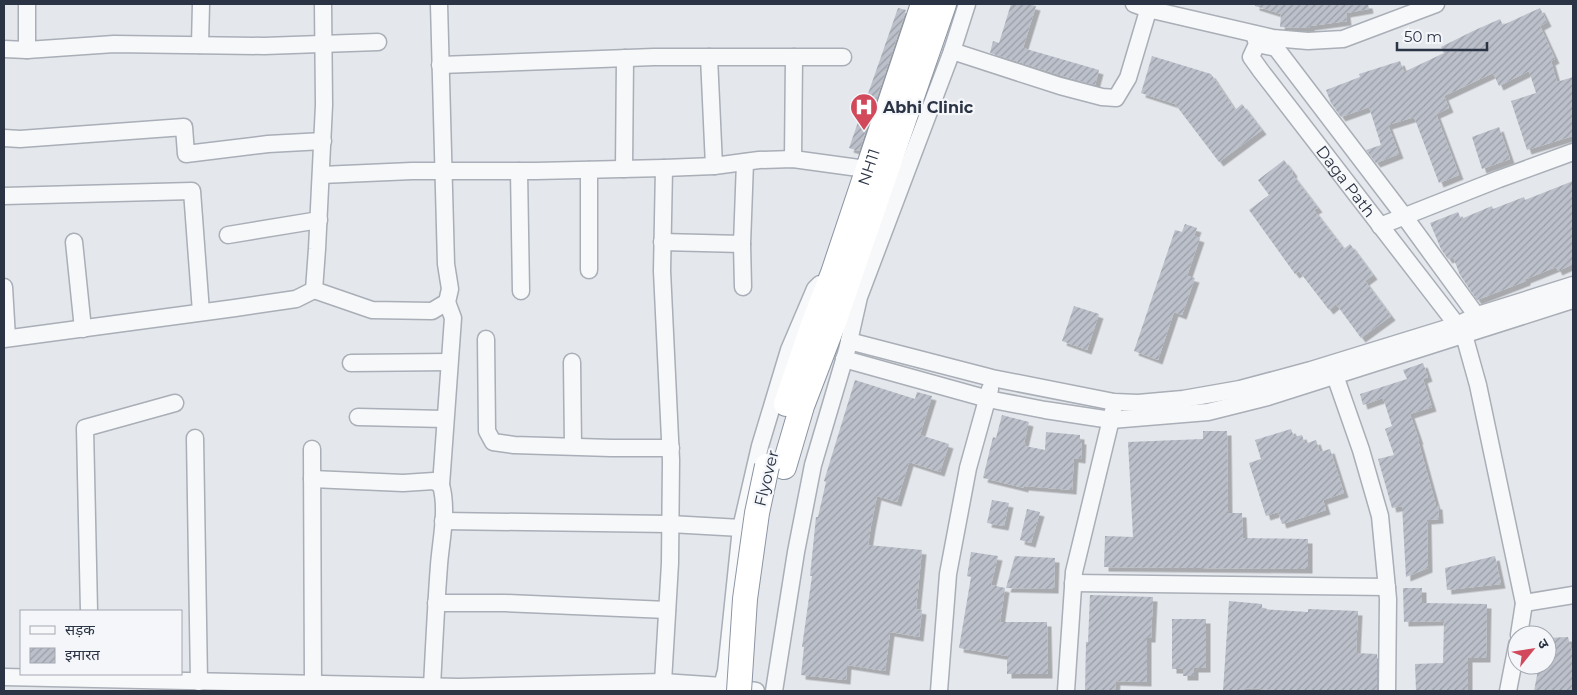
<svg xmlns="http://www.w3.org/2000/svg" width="1577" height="695" font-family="Montserrat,'Noto Sans Devanagari',sans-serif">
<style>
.building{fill:url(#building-hatch);filter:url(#shadow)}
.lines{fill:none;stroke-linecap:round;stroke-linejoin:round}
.minor-casing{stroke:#a9aeb7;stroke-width:19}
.highway-casing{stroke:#8b94a3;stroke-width:26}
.minor{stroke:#f7f8fa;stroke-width:16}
.highway{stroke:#fff;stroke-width:24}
.highway-bridge-casing{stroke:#8b94a3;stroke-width:26;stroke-linecap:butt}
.highway-bridge{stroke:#fff;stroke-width:24}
.labels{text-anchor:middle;stroke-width:4.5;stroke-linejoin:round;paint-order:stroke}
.poi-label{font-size:16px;font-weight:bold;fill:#2b3445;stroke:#f4f6f9;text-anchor:start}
.street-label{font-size:16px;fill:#2b3445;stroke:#f4f6f9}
</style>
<defs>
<pattern id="building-hatch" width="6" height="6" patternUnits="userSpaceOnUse" patternTransform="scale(1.25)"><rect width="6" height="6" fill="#bbc0ca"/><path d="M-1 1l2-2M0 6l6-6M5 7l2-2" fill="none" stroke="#989da6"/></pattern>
<filter id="shadow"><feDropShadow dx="4.5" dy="4.5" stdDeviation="0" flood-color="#0004"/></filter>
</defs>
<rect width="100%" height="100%" fill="#e4e7ec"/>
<!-- building -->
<path class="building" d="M1011 4H1027L1036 6 1023 48 1099 70 1095 85 1063 76 990 53 993 41 999 43Z
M1255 4H1368L1369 9 1346 13 1347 21 1310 26V28L1280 27 1281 14 1255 6Z
M898 8 906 10 859 151 849 148Z
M1540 8 1547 22 1540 26 1555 59 1551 61 1557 82 1573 77V136L1527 150 1511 101 1536 93 1529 71 1499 86 1493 73 1444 96 1449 108 1436 114 1459 175 1439 183 1414 117 1388 125 1399 154 1376 163 1366 150 1381 145 1369 107 1341 117 1331 103 1326 90 1360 77 1359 74 1400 61 1404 72 1444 53 1441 47 1473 31 1500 19 1503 25Z
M1152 56 1211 74 1235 110 1242 104 1262 130 1219 162 1175 104 1141 93Z
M1499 127 1510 159 1482 169 1472 137Z
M1284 160 1293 172 1292 174 1318 208 1314 210 1344 249 1350 244 1373 275 1365 281 1391 316 1361 338 1336 304 1329 310 1299 271 1295 274 1249 210 1269 195 1258 180Z
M1573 181V264L1558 271 1556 267 1526 279V281L1477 300 1460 275 1453 257 1448 259 1441 249 1430 223 1458 212 1461 219 1492 206 1493 209 1524 197 1525 200Z
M1185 224 1197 228 1194 236 1200 238 1187 276 1195 278 1182 315 1174 312 1158 360 1134 351 1175 230 1182 232Z
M1074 306 1099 314 1087 350 1062 341Z
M1423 363 1428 377 1423 379 1432 407 1410 414 1419 440H1418L1436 505H1438L1439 519 1427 520 1428 568 1406 577 1402 506 1392 508 1378 459 1394 455 1385 429 1392 426 1383 398 1363 405 1360 394 1407 379 1403 370Z
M855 380 915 399 917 392 932 396 920 435 949 444 940 472 909 462 897 502 877 496 871 526 868 545 922 550 916 609 922 610 919 637 890 632 885 671 847 665 846 680 801 675 804 647H802L812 576H810L816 517H818L826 482 824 481Z
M1002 415 1029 422 1024 443H1026L1025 446 1045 450 1046 432 1080 435V440H1082L1081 459 1074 458 1072 490 1024 486V488L983 478 993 437 996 438Z
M1291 429 1294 437 1302 435 1305 444 1316 440 1320 452 1330 449 1344 493 1323 500 1326 510 1282 524 1278 512 1266 516 1249 463 1261 459 1255 440Z
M1203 431H1227L1228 513H1242L1243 537 1239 538 1308 539V569L1104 567 1105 536 1133 537 1128 442 1203 439Z
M992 500 1009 503 1004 526 987 523Z
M1027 509 1040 512 1031 543 1020 540Z
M971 552 998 556 991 585 1005 588 1000 622H1047L1048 674H1007V656L959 648 971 577 967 576Z
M1015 556 1055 558 1054 589 1006 588Z
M1495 556 1501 584 1447 590 1445 568Z
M1403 588H1422V603L1487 604 1486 658H1468V691H1416L1415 664 1443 663 1444 621 1404 622Z
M1090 595 1153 597 1151 638H1147V682L1116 681 1115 690H1085L1086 642H1088Z
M1229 601 1262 604V609L1308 612V609L1358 611 1356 653 1377 654V691H1289L1245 688V691H1223Z
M1172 619H1206V668H1194V676H1183V669H1172Z
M1568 637 1573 655V691H1534L1539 665H1547V638Z"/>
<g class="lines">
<!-- minor casing -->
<g class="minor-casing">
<g id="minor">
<path d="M1134 4 1148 9 1273 38 1308 41 1343 39 1436 4"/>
<path id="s1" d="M1254 34 1257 44 1251 57 1261 71 1457 325 1464 335 1478 385 1524 603 1519 635"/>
<path d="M1257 44 1276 48 1404 216 1482 323"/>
<path d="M200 45 201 4"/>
<path d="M4 49 27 50 114 44 264 46 378 42"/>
<path d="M27 50V4"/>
<path d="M952 51 1060 86 1102 97 1116 98 1128 78 1150 4"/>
<path d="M709 57 714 166"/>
<path d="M440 65 654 57H843"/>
<path d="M4 138 20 139 184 127 186 154 268 144 323 141"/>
<path d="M793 159 794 57"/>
<path d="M624 169 625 58"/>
<path d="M519 171 521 291"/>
<path d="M321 175 412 171H536L664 168 714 166 759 160 793 159 866 169"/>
<path d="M4 196 192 191 201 312"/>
<path d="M1380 226 1499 179 1573 152"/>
<path d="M228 235 319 220"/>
<path d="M74 242 83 329"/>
<path d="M662 242 742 244 745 162"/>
<path d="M742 244 743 287"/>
<path d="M589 270V170"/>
<path d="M4 287 7 338"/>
<path d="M314 290 372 310 432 311 447 302 450 289 446 264 439 4"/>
<path d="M4 339 235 308 296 299 314 290 317 249 324 105 323 4"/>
<path d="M486 339 487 431 493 442 514 445 611 448H671"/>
<path d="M849 341 992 378 1114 402 1138 403 1183 399 1240 389 1311 370 1457 325 1478 315 1573 285"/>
<path d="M844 359 988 399 1045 410 1111 420 1208 412 1268 397 1573 300"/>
<path d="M572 362 573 446"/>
<path d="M351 363 449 362"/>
<path d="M1332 367 1361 450 1380 516 1388 599 1387 691"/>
<path d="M358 417 445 419"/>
<path d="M195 438 199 682"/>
<path d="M312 449 313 685"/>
<path d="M312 479 403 483 434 481 441 485"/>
<path d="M443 521 670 524 741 528"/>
<path d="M1073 583 1387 587"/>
<path d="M436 603H505L667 610"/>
<path d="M1524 603 1573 595"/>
<path d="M89 611 85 428 175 403"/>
<path d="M4 677 459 687 663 682 722 686 756 691"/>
<path d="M663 682 670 563 671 460 662 271 664 168"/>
<path d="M722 686 726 671 741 528 760 446 789 350 815 289 820 284"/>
<path d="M432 687C434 646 436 605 439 565 441 539 448 510 441 485L453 318 447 302"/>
<path d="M774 691 796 552 813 465 847 350 859 297 952 51 967 4"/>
<path d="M939 691 948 574 968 468 990 389"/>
<path d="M1066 691 1074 572 1113 411"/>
<path d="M1508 691 1517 645"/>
</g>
</g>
<!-- highway casing -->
<g class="highway-casing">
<g id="highway">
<path id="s2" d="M786 404 814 322 833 273 923 4"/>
<path d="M784 467 802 406 833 325 944 4"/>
</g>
</g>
<!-- minor -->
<use href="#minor" class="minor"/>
<!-- highway -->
<use href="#highway" class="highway"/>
<!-- highway-bridge casing -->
<g class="highway-bridge-casing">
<path id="highway-bridge" d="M739 691 745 599 757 513 767 466"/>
</g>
<!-- highway-bridge -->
<use href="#highway-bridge" class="highway-bridge"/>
</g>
<!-- icons -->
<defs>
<g id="hospital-pin" transform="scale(1.4375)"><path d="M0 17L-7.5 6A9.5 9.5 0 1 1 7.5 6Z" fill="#d1495b" stroke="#f4f6f9"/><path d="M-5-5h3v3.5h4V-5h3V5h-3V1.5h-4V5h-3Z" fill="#fff"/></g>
</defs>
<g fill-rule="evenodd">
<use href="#hospital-pin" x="864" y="107"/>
</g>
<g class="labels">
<!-- poi labels -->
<g class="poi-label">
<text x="883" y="113">Abhi Clinic</text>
</g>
<!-- street labels -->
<g class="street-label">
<text dy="6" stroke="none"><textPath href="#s2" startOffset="251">NH11</textPath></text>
<text dy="6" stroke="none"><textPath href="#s1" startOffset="181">Daga Path</textPath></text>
<text transform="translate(766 478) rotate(-76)" y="6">Flyover</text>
</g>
</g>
<!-- border -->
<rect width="1577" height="695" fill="none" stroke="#2b3445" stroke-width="10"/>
<!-- legend -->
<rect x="20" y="610" width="162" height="65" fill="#f4f6f9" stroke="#a4a8b1"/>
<rect x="30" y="626" width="25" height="8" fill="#f7f8fa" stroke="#a4a8b1"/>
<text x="65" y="635" font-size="15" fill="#2b3445">सड़क</text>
<rect x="30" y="648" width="25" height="15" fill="url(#building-hatch)" stroke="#a4a8b1"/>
<text x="65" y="660" font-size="15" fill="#2b3445">इमारत</text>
<!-- north arrow -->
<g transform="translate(1532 650) rotate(60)"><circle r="24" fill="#f4f6f9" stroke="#a4a8b1"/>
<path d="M0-4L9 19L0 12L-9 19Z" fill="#d1495b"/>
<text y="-8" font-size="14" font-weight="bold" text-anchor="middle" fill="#2b3445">उ</text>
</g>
<!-- scale -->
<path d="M1397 42v8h90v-8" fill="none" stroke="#2b3445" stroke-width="2.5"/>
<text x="1404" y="42" font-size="15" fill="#2b3445" stroke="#f4f6f9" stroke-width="4" paint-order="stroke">50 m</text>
</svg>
